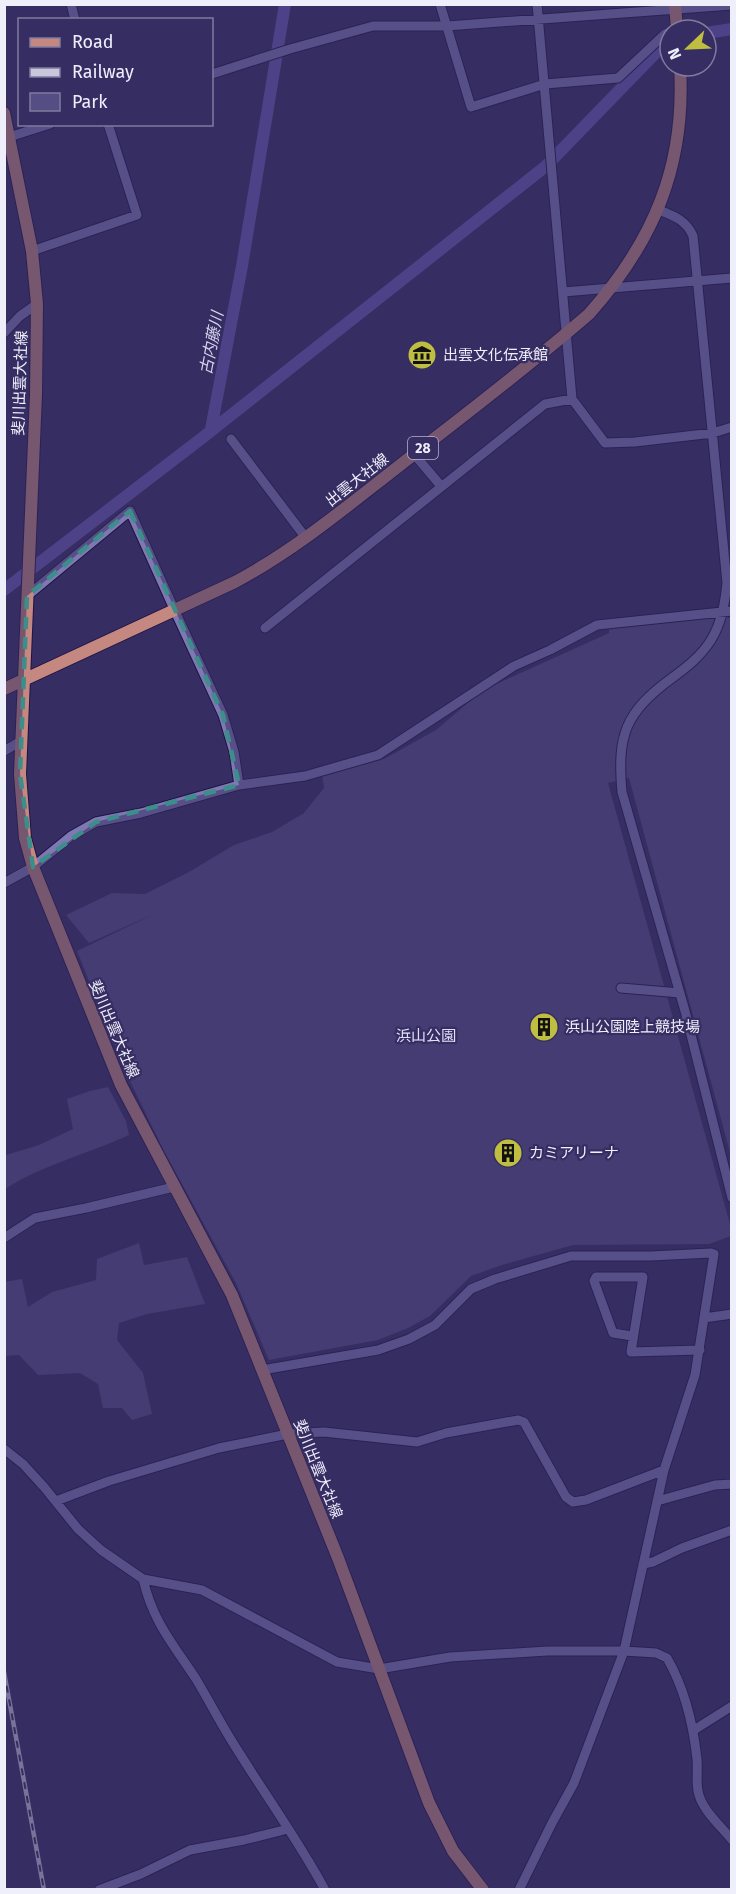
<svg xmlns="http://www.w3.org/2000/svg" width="736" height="1894" font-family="'Fira Sans','Noto Sans JP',sans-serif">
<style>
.green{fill:#554e85}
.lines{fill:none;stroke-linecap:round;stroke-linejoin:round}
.river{stroke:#695ab6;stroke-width:12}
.minor-casing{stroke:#1f1346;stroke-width:11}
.major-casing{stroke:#1f1346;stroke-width:14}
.minor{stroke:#7e78b3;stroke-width:9}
.major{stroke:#c58880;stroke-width:12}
.rail-casing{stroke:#c9c7dc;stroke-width:4.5}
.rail{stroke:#362e62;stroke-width:2;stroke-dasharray:7;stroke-linecap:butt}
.marked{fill:none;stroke:#3c8e8a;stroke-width:4.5;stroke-dasharray:12 8;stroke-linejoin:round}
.labels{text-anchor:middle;stroke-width:4.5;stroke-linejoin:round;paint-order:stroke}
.shield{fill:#362e62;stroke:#b8b4cd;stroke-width:1.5}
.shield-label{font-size:14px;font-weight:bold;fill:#efeefb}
.poi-label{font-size:15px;fill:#efeefb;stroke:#362e62;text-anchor:start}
.street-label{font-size:15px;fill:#efeefb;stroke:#362e62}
.park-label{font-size:15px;fill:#e2e0f9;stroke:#362e62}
.water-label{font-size:16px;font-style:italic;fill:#d6d4ed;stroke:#362e62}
</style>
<rect width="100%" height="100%" fill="#362e62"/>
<!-- green -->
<path class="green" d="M712 616 731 618V1156L629 778 608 783 731 1228V1236L709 1244 573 1245 502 1265 471 1276 430 1316 408 1328 378 1340 269 1360 236 1283 164 1151 127 1075 77 951 154 914 89 943 66 915 112 893 145 894 189 872 234 845 272 832 304 813 324 788 322 775 384 759 436 730 483 690 609 633V628Z
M108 1087 126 1121 129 1135C88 1154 42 1165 5 1189V1153L6 1155 39 1145 73 1129 67 1099 90 1091Z
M139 1243 144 1265 187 1257 205 1304 147 1314 119 1323 117 1340 143 1373 152 1414 132 1420 122 1408H103L98 1384 80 1373 38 1375 19 1355 5 1356 4 1282 22 1279 28 1307 52 1292 96 1280 97 1259Z"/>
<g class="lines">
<!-- river -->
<path class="river" d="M706 33 732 29
M211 429 242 266 285 4
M4 590 202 438 546 166 670 38"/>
<!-- minor casing -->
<g class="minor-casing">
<path id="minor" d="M71 4 75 20
M440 4 471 107 545 84 618 78 665 34 670 32
M537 4 572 399
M212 74 290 49 373 26H447L732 5
M9 137 50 124
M659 210C674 216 686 220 693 236L727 583C725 602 722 622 711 640 701 656 687 667 672 678 625 712 617 735 622 792L685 1011 732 1198
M32 251 137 215 108 124
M563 292 732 278
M4 333 20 316 37 304
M231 439 306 538
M414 454 441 486
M27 596 130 511 174 609 223 715 234 752 239 785
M265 628 545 404 572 399 605 443 635 442 713 433 732 427
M4 751 21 741
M4 883 33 867 71 836 96 822 141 813 239 785 305 776 378 755 514 666 550 650 597 625 732 611
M621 988 680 993
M4 1238 35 1218 86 1208 174 1187
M704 1318 732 1314
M632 1336 613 1333 594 1281 596 1277H643L631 1352 700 1350
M262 1370 378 1350 409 1339 435 1325 471 1289 495 1279 571 1256H651L711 1253 714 1254 695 1375 664 1470 624 1651 574 1783 552 1823 519 1890
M4 1449 23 1464 44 1487 78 1529 101 1550 143 1579C153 1622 173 1644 196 1679 211 1704 224 1730 240 1754 268 1799 300 1843 325 1890
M56 1501 109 1481 219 1448 288 1434 324 1432 417 1442 446 1433 518 1420 524 1422 566 1497 573 1502 586 1500 664 1470
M657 1501 715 1485 732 1484
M643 1564 653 1562 682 1548 732 1530
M143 1579 202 1590 337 1662 379 1669 450 1657 547 1651H624L656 1653 667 1658C685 1689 693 1723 697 1759 698 1769 696 1781 698 1791 701 1809 720 1825 732 1840
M694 1730 732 1706
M99 1890 141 1874 190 1850 244 1840 288 1829"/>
</g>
<!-- major casing -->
<g class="major-casing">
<path id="major" d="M675 4 677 30
M4 113 32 251 37 304 36 394 20 774 25 838 33 867 121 1085 232 1295 338 1558 429 1803 453 1851 483 1890
M4 689 235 582C295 550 346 507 399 466 463 416 528 367 589 314 654 241 686 165 680 66"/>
</g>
<!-- minor -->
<use href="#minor" class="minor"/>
<!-- major -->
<use href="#major" class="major"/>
<!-- rail casing -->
<g class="rail-casing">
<path id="rail" d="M4 1672 44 1890"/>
</g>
<!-- rail -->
<use href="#rail" class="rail"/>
</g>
<!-- marked area -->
<path d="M0 0H736V1894H0ZM130 511 223 715 239 785 96 822 33 867 20 774 27 596Z" fill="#362e62" fill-opacity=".55" fill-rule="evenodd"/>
<path class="marked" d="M130 511 223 715 239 785 96 822 33 867 20 774 27 596Z"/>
<!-- icons -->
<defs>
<g id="museum-disc" transform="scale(1.5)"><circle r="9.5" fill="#c0be40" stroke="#362e62"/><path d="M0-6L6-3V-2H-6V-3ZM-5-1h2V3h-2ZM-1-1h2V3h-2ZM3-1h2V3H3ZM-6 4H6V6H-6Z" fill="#111"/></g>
<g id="building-disc" transform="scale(1.5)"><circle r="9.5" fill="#c0be40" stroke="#362e62"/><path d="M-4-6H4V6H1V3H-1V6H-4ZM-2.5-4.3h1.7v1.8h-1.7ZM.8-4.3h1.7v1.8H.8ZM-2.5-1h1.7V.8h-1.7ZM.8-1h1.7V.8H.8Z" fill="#111"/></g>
</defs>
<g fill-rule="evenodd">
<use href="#museum-disc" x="422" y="355"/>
<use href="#building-disc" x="544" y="1027"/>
<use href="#building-disc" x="508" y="1153"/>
</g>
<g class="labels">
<!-- shield labels -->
<rect class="shield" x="408" y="437" width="30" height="22" rx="4.5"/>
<g class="shield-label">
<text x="423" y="453">28</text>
</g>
<!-- poi labels -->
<g class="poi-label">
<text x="443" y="360">出雲文化伝承館</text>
<text x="565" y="1032">浜山公園陸上競技場</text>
<text x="529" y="1158">カミアリーナ</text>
</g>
<!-- street labels -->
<g class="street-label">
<text transform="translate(20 383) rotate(-88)" y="5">斐川出雲大社線</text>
<text transform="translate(357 480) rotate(-38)" y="5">出雲大社線</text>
<text transform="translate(114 1029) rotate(67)" y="5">斐川出雲大社線</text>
<text transform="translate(318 1469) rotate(68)" y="5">斐川出雲大社線</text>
</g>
<!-- park labels -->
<g class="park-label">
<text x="426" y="1041">浜山公園</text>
</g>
<!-- water labels -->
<g class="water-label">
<text transform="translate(211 343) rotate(-79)" y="6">古内藤川</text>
</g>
</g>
<!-- border -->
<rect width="736" height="1894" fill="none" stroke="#efeefb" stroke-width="12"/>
<!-- legend -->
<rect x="18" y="18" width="195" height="108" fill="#362e62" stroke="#807b9f" stroke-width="1.5"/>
<rect x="30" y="38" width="30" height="9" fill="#c58880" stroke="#807b9f" stroke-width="1.5"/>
<text x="72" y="48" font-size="18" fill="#efeefb">Road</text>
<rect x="30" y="68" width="30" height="9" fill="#c9c7dc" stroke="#807b9f" stroke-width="1.5"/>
<text x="72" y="78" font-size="18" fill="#efeefb">Railway</text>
<rect x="30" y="93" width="30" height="18" fill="#554e85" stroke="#807b9f" stroke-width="1.5"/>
<text x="72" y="108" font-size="18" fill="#efeefb">Park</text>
<!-- north arrow -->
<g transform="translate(688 48) rotate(247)"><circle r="28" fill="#362e62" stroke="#807b9f" stroke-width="1.5"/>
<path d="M0-4.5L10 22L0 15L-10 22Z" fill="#c0be40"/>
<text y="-9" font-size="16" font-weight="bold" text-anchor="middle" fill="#efeefb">N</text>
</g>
</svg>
